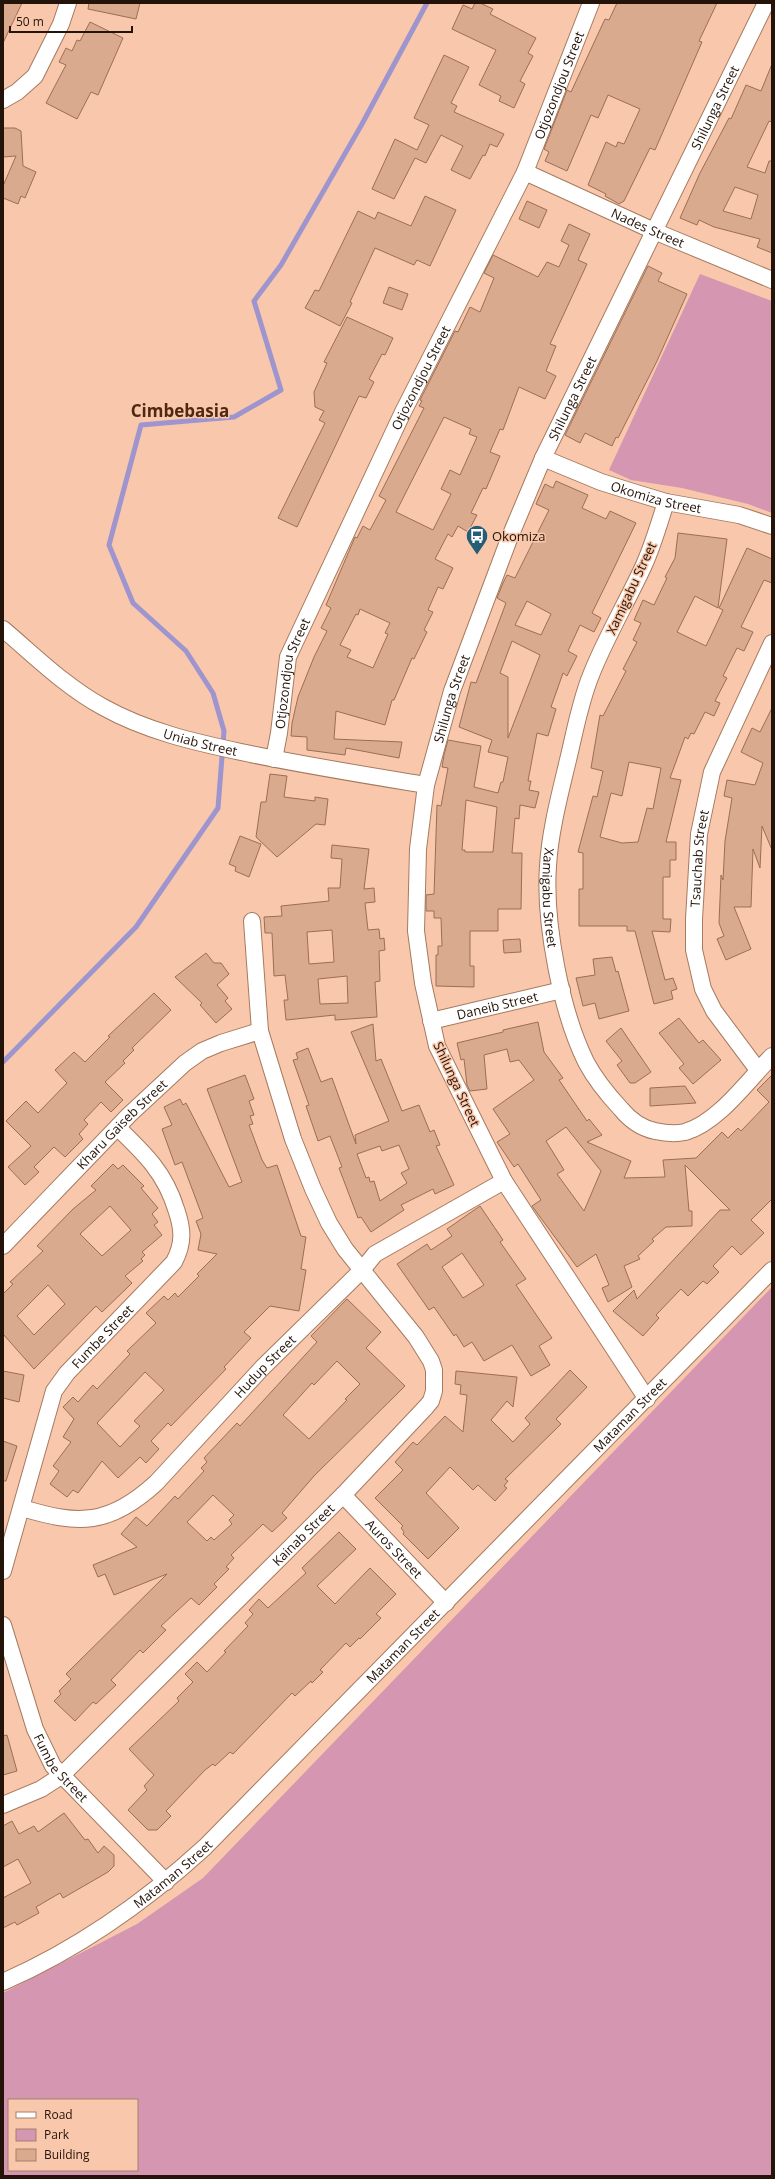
<svg xmlns="http://www.w3.org/2000/svg" width="775" height="2179" font-family="'Open Sans',sans-serif">
<style>
.green{fill:#d496b1;fill-rule:evenodd}
.lines{fill:none;stroke-linecap:round;stroke-linejoin:round}
.stream{stroke:#9e94ce;stroke-width:5}
.building{fill:#daaa8f;stroke:#9b6e54;fill-rule:evenodd}
.minor-casing{stroke:#a67a5f;stroke-width:18}
.minor{stroke:#fff;stroke-width:16}
.labels{text-anchor:middle;stroke-width:3;stroke-linejoin:round;paint-order:stroke}
.street-label{font-size:13px;fill:#241308;stroke:#f9c8ac}
.poi-label{font-size:13px;fill:#241308;stroke:#f9c8ac;text-anchor:start}
.district-label{font-size:17px;font-weight:bold;fill:#4f280f;stroke:#f9c8ac}
</style>
<rect width="100%" height="100%" fill="#f9c8ac"/>
<!-- green -->
<path class="green" d="M700 274 772 301V513L748 504 682 488 631 480 609 470Z
M772 1287V2176H3V1993L137 1924 203 1878ZM9 2100H137V2170H9Z"/>
<g class="lines">
<!-- stream -->
<path class="stream" d="M3 1062 136 927 218 808 224 731 213 693 186 651 133 603 109 545 141 425 234 417 281 390 254 301 281 265 362 124 427 3"/>
</g>
<!-- building -->
<path class="building" d="M3 3H22L3 43Z
M89 3H140L136 19 88 9Z
M475 3H480L493 9 490 14 536 38 528 53 533 56 520 81 525 84 514 108 499 101 501 96 479 85 496 50 452 29 463 5 472 9Z
M617 3H717L699 41 702 42 655 150 650 148 624 201 619 204 605 196 606 194 588 185 606 142 616 147 618 142 624 144 640 109 608 95 598 118 591 115 567 171 545 161 549 152 544 149 567 90 571 92 605 19 609 20Z
M90 22 123 38 98 95 91 92 77 119 46 103 66 65 59 62 66 48 72 51 77 40 80 41Z
M444 55 469 67 451 103 457 106 454 112 504 134 497 147 490 144 485 156 483 155 470 179 451 170 463 146 441 135 426 163 415 158 394 199 372 189 395 139 417 150 429 125 414 118Z
M772 64V122L769 121 747 167 765 173 769 161H772V253L757 247 760 239 714 227 699 220 697 225 680 218 700 173 729 118 731 119 746 85 761 91ZM735 187 758 195 751 219 723 211Z
M3 128H15L21 131 23 166 36 172 25 198 21 196 18 204 3 198V186L16 156 3 157Z
M425 196 456 210 430 266 417 260 414 265 375 248 350 302 352 303 340 326 305 308 315 290 319 291 358 211 375 219 378 212 411 226Z
M527 201 547 210 539 228 519 219Z
M569 224 590 234 578 260 587 264 550 344 556 346 546 371 556 376 545 399 519 387 503 430 500 429 490 452 500 456 486 489 483 488 471 513 477 515 468 532 458 526 452 537 448 534 435 559 453 568 443 589 438 587 428 610 433 612 424 630 427 632 414 659 412 658 394 700H392L385 725 336 711 334 739 402 742 399 758 346 748 345 755 307 750V737L291 736 292 723 298 697 314 657 327 631 321 628 331 608 326 605 355 537 357 538 363 526 370 530 386 500 379 496 424 408 419 406 422 401 420 400 455 331 458 332 470 307 480 312 494 278 484 273 493 255 538 277 547 262 559 267 569 245 561 241ZM444 417 471 429 469 434 477 437 460 475 450 470 441 489 451 494 433 530 396 512ZM360 609 390 623 385 633 388 634 373 668 347 657 351 650 340 645 356 614 358 615Z
M648 266 662 273 658 281 687 294 657 361 618 438 616 437 612 446 585 433 580 443 565 435Z
M389 287 408 294 402 310 383 303Z
M347 317 393 338 385 355 382 354 369 379 374 382 366 398 359 396 297 527 278 518 325 423 319 420 324 411 315 407 314 392 327 363 324 362Z
M556 481 588 495 582 508 606 519 610 511 636 523 592 613 601 618 594 632 580 625 568 651 577 656 567 676 563 673 551 707 556 709 548 736 537 733 528 781H531L529 790 539 792 535 808 520 805 519 819 515 818 512 853H522L521 909H498V931H470V966H474V987L436 986V955H438V946H442L441 918H434V911H426V895L434 894 437 805 441 806 448 768 442 767 444 755 448 740 481 746 474 787 498 793 501 782H503L508 757 488 752 492 740 459 727 471 682 476 683 506 603 497 598 503 583 507 575 515 578 549 510 536 504 545 484 553 488ZM527 601 551 614 541 635 515 625ZM512 641 540 655 508 738V677L500 673ZM466 800 497 807 493 852H465V850H462Z
M678 533 727 539 718 608 695 596 677 632 706 646 723 610 719 608 747 548 772 559V583L764 580 741 627 753 632 744 651 737 648 723 676 727 678 715 701 720 703 714 716 705 712 694 734 691 733 688 739 685 737 670 778 681 780 666 842H676V860H670V877H663V919H671L670 932 652 931 665 980 673 978 677 989 671 991 673 999 654 1004 635 931H627V926H579V889H583V853L578 852 593 796 597 797 603 771 591 768 600 715 603 716 626 671 623 669 637 642 633 640 641 623 634 620 643 600 654 605 667 578 665 577 675 558ZM629 762 661 768 653 809 647 808 638 842 622 843 600 837 611 793 622 796Z
M772 708V850L762 826 760 868 753 849 751 907H734L751 949 726 960 717 939 724 936 719 923 721 875 723 880 725 841 732 798 724 796 727 780 755 785 763 763 741 752 752 728 760 732Z
M270 774 287 776 284 797 315 801V797L328 799 325 825 316 824 277 857 256 837 261 802H266Z
M240 836 261 844 249 877 235 871 236 867 229 864Z
M332 845 369 849 364 889 374 888 375 902 365 903 368 930 379 929 380 939 384 938 385 950 379 951 380 981 375 982 377 1017 335 1020V1015L286 1020 284 1000H288L285 975 274 976 272 933H265L264 917 282 916 281 906 329 901 328 888H340L342 859 331 858ZM332 930 334 962 309 964 307 932ZM347 976 348 1003 320 1004 318 979Z
M520 939 521 952 504 953 503 940Z
M206 953 214 963H221L229 974 217 985 228 998 225 1001 232 1009 216 1023 200 1005 202 1003 175 977Z
M612 957 616 972 618 971 629 1011 599 1019 595 1003 583 1006 576 978 595 975 593 959Z
M154 993 171 1010 132 1048 134 1050 123 1061 125 1063 105 1082 123 1100 111 1112 101 1102 84 1120 88 1124 79 1134 83 1139 65 1157 54 1147 34 1167 39 1172 25 1185 8 1167 31 1146 6 1121 26 1101 38 1113 67 1083 55 1070 74 1052 85 1062 110 1037 108 1036Z
M679 1018 699 1043 703 1040 721 1060 693 1084 679 1068 684 1064 659 1033Z
M538 1022 544 1052 563 1078 559 1080 587 1121 589 1119 602 1135 587 1142 631 1161 624 1178 665 1177 663 1160 696 1158 722 1132 728 1138 738 1128 741 1131 769 1102 757 1090 772 1075V1199L751 1220 764 1233 741 1255 732 1246 713 1266 719 1272 707 1284 703 1281 688 1296 681 1289 656 1315 659 1318 643 1336 613 1311 634 1290 637 1299 720 1210H730L685 1165 689 1211H692V1226L666 1227 652 1239 654 1241 638 1256 640 1259 624 1266 632 1287 608 1302 602 1288 609 1285 596 1254 577 1267 532 1206 541 1200 518 1164 514 1167 497 1142 510 1134 493 1109 534 1080 519 1060 510 1062 507 1049 484 1055 487 1089 470 1091 467 1085 464 1059 461 1060 457 1043 503 1032V1030ZM566 1127 601 1171 584 1211 557 1174 564 1170 546 1141Z
M373 1024 376 1061 381 1059 402 1111 419 1105 430 1132 434 1130 440 1145 436 1146 454 1185 435 1194 433 1189 401 1205 404 1210 371 1232 361 1217 358 1218 339 1168 342 1167 330 1136 318 1141 306 1106 309 1105 293 1060 298 1059 296 1053 308 1048 321 1082 332 1078 356 1144 355 1135 389 1121 351 1032ZM399 1145 409 1169 401 1173 407 1183 380 1201 374 1181 370 1182 369 1177 366 1178 357 1154 380 1146 382 1151Z
M621 1028 651 1072 635 1083H630L617 1065 622 1061 606 1041Z
M245 1075 254 1099 249 1101 254 1115 250 1116 253 1124 249 1125 262 1160 267 1168 277 1165 301 1236 306 1237 301 1269 306 1270 299 1311 270 1306 244 1332 251 1338 224 1367 226 1369 171 1426 168 1423 151 1441 159 1449 146 1463 140 1457 118 1478 102 1461 78 1493 73 1490 67 1497 50 1484 59 1471 53 1466 71 1442 63 1437 74 1419 63 1407 73 1397 78 1402 93 1385 97 1389 130 1354 127 1351 156 1323 146 1313 164 1296 168 1300 175 1293 178 1297 199 1276 197 1274 217 1254 198 1250 201 1234 196 1221 203 1218 182 1162 175 1165 162 1129 172 1125 164 1107 180 1099 183 1105 186 1103 229 1187 242 1182 207 1089ZM145 1372 164 1390 134 1421 140 1426 120 1447 97 1423Z
M685 1086 696 1103 650 1106V1088Z
M113 1164 118 1169 123 1165 144 1186 141 1188 158 1208 152 1214 158 1222 154 1225 162 1235 142 1252 145 1255 141 1259 143 1261 125 1276 132 1283 127 1288 102 1312 96 1306 34 1369 3 1334V1294L13 1284 10 1282 43 1251 37 1246 73 1209 96 1190 91 1186ZM110 1206 131 1230 102 1256 80 1234ZM48 1285 65 1304 34 1335 17 1316Z
M480 1206 503 1240 500 1242 526 1279 516 1285 552 1338 539 1346 550 1365 531 1376 512 1345 484 1361 472 1342 464 1347 456 1334 454 1336 434 1307 429 1310 397 1264 427 1244 431 1250 452 1236 447 1229ZM462 1253 484 1285 463 1298 442 1267Z
M347 1299 381 1332 366 1348 405 1386 314 1476 282 1513 287 1518 272 1532 263 1524 231 1555 234 1558 226 1567 229 1569 214 1584 217 1587 199 1605 191 1598 161 1626 166 1630 143 1653 140 1650 111 1680 116 1685 96 1704 93 1702 75 1721 54 1701 61 1694 59 1691 71 1679 66 1674 167 1574 114 1595 105 1574 98 1577 93 1565 137 1547 121 1534 136 1517 147 1526 175 1496 178 1499 204 1471 201 1468 207 1462 204 1458 237 1423 240 1426 317 1342 311 1336ZM337 1361 360 1384 345 1399 347 1400 309 1439 283 1415 312 1383 314 1385ZM213 1495 234 1515 229 1520 232 1524 214 1540 211 1537 207 1541 187 1522Z
M570 1370 587 1387 556 1419 561 1424 505 1479 508 1481 504 1486 507 1488 495 1501 478 1485 473 1490 450 1467 426 1493 459 1528 428 1559 403 1534 404 1532 401 1528 403 1526 375 1498 403 1470 395 1462 413 1442 417 1445 445 1416 463 1432 467 1395 460 1394 461 1385 455 1384 456 1371 517 1377 513 1407 507 1401 491 1420 513 1442 530 1424 525 1418Z
M3 1371 24 1375 19 1402 3 1398Z
M3 1441 17 1446 6 1481H3Z
M339 1532 356 1549 317 1586 335 1604 370 1568 396 1594 376 1614 381 1618 360 1639 359 1638 350 1647 346 1643 320 1670 323 1672 312 1683 311 1681 295 1696 292 1693 233 1754 230 1752 215 1766 213 1764 205 1770 166 1811 171 1816 157 1830H148L128 1810 147 1790 144 1786 154 1775 129 1749 179 1701 177 1698 193 1682 185 1674 197 1662 207 1672 226 1652 224 1651 248 1626 245 1623 253 1614 249 1610 259 1599 268 1608 306 1573 302 1568Z
M7 1735 17 1771 3 1775V1736Z
M64 1813 85 1840 88 1839 98 1853 104 1846 114 1855V1866L108 1872 63 1898 60 1893 36 1907 39 1913 17 1925 15 1922 3 1928V1898L31 1883 18 1859 3 1867V1826L12 1821 19 1834 34 1826 38 1832Z"/>
<g class="lines">
<!-- minor casing -->
<g class="minor-casing">
<g id="minor">
<path d="M3 100 17 92 35 76 61 24 68 3"/>
<path id="s1" d="M525 172 654 231 772 280"/>
<path id="s2" d="M543 458 601 482 633 492 666 502 739 515 772 526"/>
<path id="s3" d="M666 502C659 524 653 545 644 565 627 602 606 637 591 675 580 702 575 731 568 760 560 794 550 831 548 866 544 923 561 1011 586 1062 595 1079 608 1095 621 1109 630 1120 641 1128 655 1131 664 1133 676 1134 685 1132 718 1123 749 1079 772 1056"/>
<path id="s4" d="M3 629C35 656 66 687 103 707 146 731 194 742 241 752 302 765 365 775 426 785"/>
<path id="s5" d="M274 759 279 733 288 657 403 412 525 172 591 3"/>
<path id="s6" d="M431 1021 562 990"/>
<path id="s7" d="M758 1070 714 1011 703 989 694 950V919L699 834 712 772 772 643"/>
<path id="s8" d="M3 1246 129 1115 185 1063 202 1051 221 1043 260 1031"/>
<path id="s9" d="M647 1399 504 1181 437 1046 423 983 416 931 418 849 426 785 452 691 509 539 543 458 766 3"/>
<path id="s10" d="M343 1495 446 1603"/>
<path id="s11" d="M22 1508C79 1525 109 1526 156 1483L262 1368 362 1270 375 1254 504 1181"/>
<path id="s12" d="M3 1571 54 1391 67 1373 174 1262C184 1243 183 1229 176 1209 165 1173 145 1154 118 1128"/>
<path id="s13" d="M3 1625 35 1729 53 1766 166 1882"/>
<path id="s14" d="M3 1805 41 1789 61 1776 343 1495 426 1407 431 1401 434 1391V1370L431 1361 416 1337 345 1249 329 1223 313 1189 293 1139 260 1031 252 921"/>
<path id="s15" d="M3 1982C78 1949 145 1902 205 1847L772 1270"/>
</g>
</g>
<!-- minor -->
<use href="#minor" class="minor"/>
</g>
<!-- icons -->
<defs>
<g id="bus-pin" transform="scale(1.15)"><path d="M0 17L-7.5 6A9.5 9.5 0 1 1 7.5 6Z" fill="#255d77" stroke="#f9c8ac"/><path d="M-5-6H5V4H4V6H2V4H-2V6H-4V4H-5ZM-3.5-4V0h7V-4ZM-3.5 1.2v1.5H-2V1.2ZM2 1.2v1.5H3.5V1.2Z" fill="#fff"/></g>
</defs>
<g fill-rule="evenodd">
<use href="#bus-pin" x="477" y="536"/>
</g>
<g class="labels">
<!-- street labels -->
<g class="street-label">
<text dy="5" stroke="none"><textPath href="#s5" startOffset="736">Otjozondjou Street</textPath></text>
<text dy="5" stroke="none"><textPath href="#s9" startOffset="1413">Shilunga Street</textPath></text>
<text dy="5" stroke="none"><textPath href="#s1" startOffset="135">Nades Street</textPath></text>
<text dy="5" stroke="none"><textPath href="#s5" startOffset="412">Otjozondjou Street</textPath></text>
<text dy="5" stroke="none"><textPath href="#s9" startOffset="1089">Shilunga Street</textPath></text>
<text dy="5" stroke="none"><textPath href="#s2" startOffset="120">Okomiza Street</textPath></text>
<text transform="translate(631 588) rotate(-65)" y="5">Xamigabu Street</text>
<text dy="5" stroke="none"><textPath href="#s5" startOffset="88">Otjozondjou Street</textPath></text>
<text dy="5" stroke="none"><textPath href="#s9" startOffset="765">Shilunga Street</textPath></text>
<text dy="5" stroke="none"><textPath href="#s4" startOffset="231">Uniab Street</textPath></text>
<text dy="5" stroke="none"><textPath href="#s7" startOffset="230">Tsauchab Street</textPath></text>
<text dy="5" stroke="none"><textPath href="#s3" startOffset="417">Xamigabu Street</textPath></text>
<text dy="5" stroke="none"><textPath href="#s6" startOffset="68">Daneib Street</textPath></text>
<text transform="translate(457 1084) rotate(65)" y="5">Shilunga Street</text>
<text dy="5" stroke="none"><textPath href="#s8" startOffset="170">Kharu Gaiseb Street</textPath></text>
<text dy="5" stroke="none"><textPath href="#s12" startOffset="260">Fumbe Street</textPath></text>
<text dy="5" stroke="none"><textPath href="#s11" startOffset="305">Hudup Street</textPath></text>
<text dy="5" stroke="none"><textPath href="#s15" startOffset="850">Mataman Street</textPath></text>
<text dy="5" stroke="none"><textPath href="#s14" startOffset="407">Kainab Street</textPath></text>
<text dy="5" stroke="none"><textPath href="#s10" startOffset="74">Auros Street</textPath></text>
<text dy="5" stroke="none"><textPath href="#s15" startOffset="526">Mataman Street</textPath></text>
<text dy="5" stroke="none"><textPath href="#s13" startOffset="156">Fumbe Street</textPath></text>
<text dy="5" stroke="none"><textPath href="#s15" startOffset="202">Mataman Street</textPath></text>
</g>
<!-- poi labels -->
<g class="poi-label">
<text x="492" y="541">Okomiza</text>
</g>
<!-- district labels -->
<g class="district-label">
<text x="180" y="417">Cimbebasia</text>
</g>
</g>
<!-- border -->
<rect width="775" height="2179" fill="none" stroke="#241308" stroke-width="8"/>
<!-- legend -->
<rect x="8" y="2099" width="130" height="72" fill="#f9c8ac" stroke="#a4806a"/>
<rect x="16" y="2112" width="20" height="6" fill="#ffffff" stroke="#a4806a"/>
<text x="44" y="2119" font-size="12" fill="#241308">Road</text>
<rect x="16" y="2129" width="20" height="12" fill="#d496b1" stroke="#a4806a"/>
<text x="44" y="2139" font-size="12" fill="#241308">Park</text>
<rect x="16" y="2149" width="20" height="12" fill="#daaa8f" stroke="#a4806a"/>
<text x="44" y="2159" font-size="12" fill="#241308">Building</text>
<!-- scale -->
<path d="M10 26v6h122v-6" fill="none" stroke="#241308" stroke-width="2"/>
<text x="16" y="26" font-size="12" fill="#241308" stroke="#f9c8ac" stroke-width="3" paint-order="stroke">50 m</text>
</svg>
